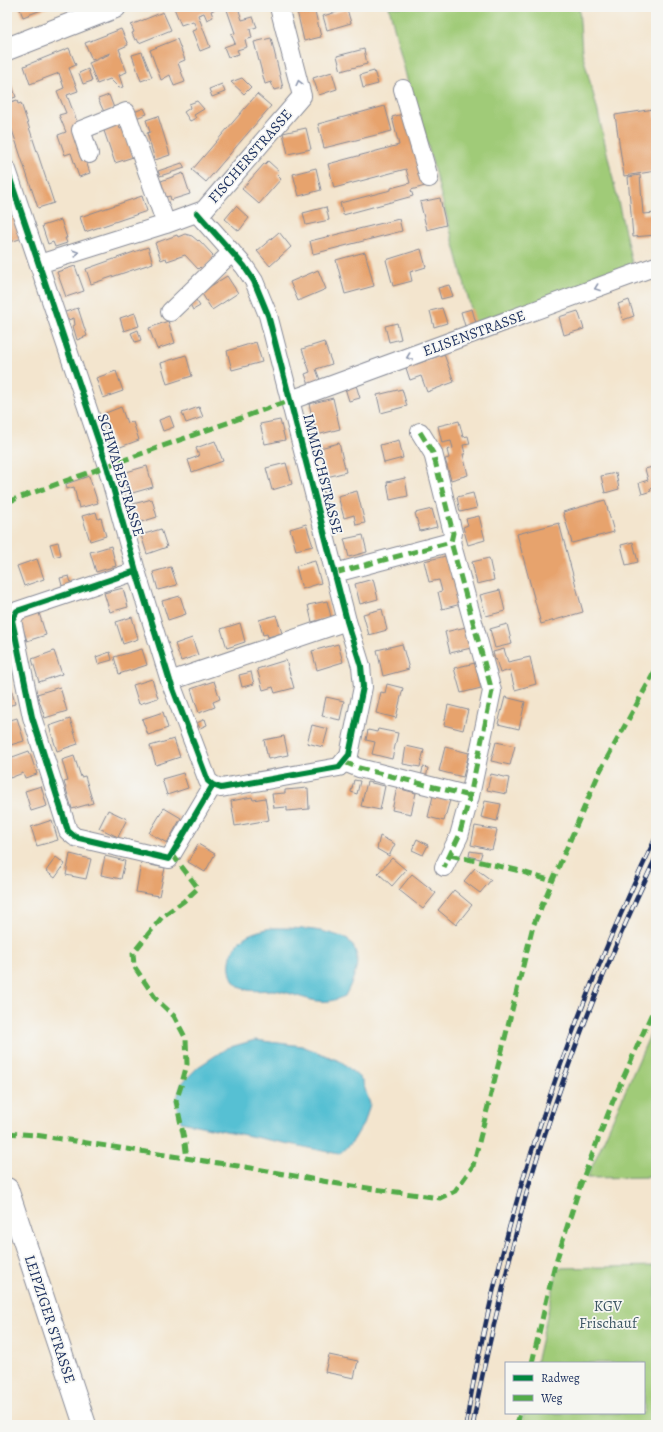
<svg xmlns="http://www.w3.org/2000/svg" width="663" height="1432" font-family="Alegreya,serif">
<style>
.green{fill:#a0cb78;stroke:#5e7d6b}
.water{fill:#57c0d3;stroke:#397898}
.building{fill:#e7a36d}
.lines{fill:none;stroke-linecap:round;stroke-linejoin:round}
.minor-casing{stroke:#878a96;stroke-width:20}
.major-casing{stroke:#878a96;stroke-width:24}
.minor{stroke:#fff;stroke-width:18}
.major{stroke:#fff;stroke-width:22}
.rail-casing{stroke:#1b2f5e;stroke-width:4.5}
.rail{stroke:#f6f6f2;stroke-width:3;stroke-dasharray:9;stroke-linecap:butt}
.quiet{stroke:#52ab49;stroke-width:5;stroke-dasharray:10 5;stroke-linecap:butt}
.cycleway-casing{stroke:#f6f6f2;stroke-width:8}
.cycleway{stroke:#00873e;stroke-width:6}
.oneway{stroke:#8d97ae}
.labels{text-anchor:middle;stroke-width:3.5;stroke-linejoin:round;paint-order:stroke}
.street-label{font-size:15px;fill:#1b2f5e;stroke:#f6f6f2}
.park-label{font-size:15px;fill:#3c5664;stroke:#f6f6f2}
</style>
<rect width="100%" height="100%" fill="#f6f6f2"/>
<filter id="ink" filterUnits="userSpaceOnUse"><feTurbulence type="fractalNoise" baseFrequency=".025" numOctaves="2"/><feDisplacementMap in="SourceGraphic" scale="8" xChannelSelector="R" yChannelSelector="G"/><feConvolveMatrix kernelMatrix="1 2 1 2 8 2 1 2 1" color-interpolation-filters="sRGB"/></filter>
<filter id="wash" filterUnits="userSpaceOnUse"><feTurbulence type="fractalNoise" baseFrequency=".012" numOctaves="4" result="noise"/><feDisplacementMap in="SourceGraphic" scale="16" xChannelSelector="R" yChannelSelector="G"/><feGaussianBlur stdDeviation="0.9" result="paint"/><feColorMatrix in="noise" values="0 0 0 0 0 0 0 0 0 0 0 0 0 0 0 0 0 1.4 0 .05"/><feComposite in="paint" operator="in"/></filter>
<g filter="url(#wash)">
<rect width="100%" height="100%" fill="#f3e5ce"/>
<!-- green -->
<path class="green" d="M389 7 579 8 582 52 597 108 633 268 475 324 418 108 414 104 412 99Z
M656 1021V1177L587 1178Z
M656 1266V1425H521L524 1413H644V1363H536L558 1268Z"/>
<!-- water -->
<path class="water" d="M271 928C294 928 317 928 339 936 342 937 346 938 348 939 348 939 351 944 352 944 363 961 353 980 345 996 340 998 335 1000 330 1001 312 1004 292 992 274 990 266 990 251 992 244 989 224 981 227 952 241 940 250 932 260 931 271 928Z
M255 1040 302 1046 342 1062 362 1080 370 1104 365 1121 353 1141 339 1154 181 1122 176 1101 182 1083 198 1067 227 1048Z"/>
<g id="blocks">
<!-- building -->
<path class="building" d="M19 7H49L23 17Z
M176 7H215L216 9 211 11 213 17 207 20 204 13 198 15 210 47 200 51 192 31 197 29 193 21 181 25 174 8Z
M226 7H238L242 20 253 17 257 27 250 29 252 38 245 40 247 47 237 50 239 54 228 57 224 47 235 43 231 34 235 33Z
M296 7H314L321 37 304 41Z
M347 9 351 23 327 30 323 16Z
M163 12 171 30 139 43 137 39 135 40 132 33 134 32 131 25Z
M121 29 128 45 119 49 121 54H120L127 72 119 75 123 87 119 88 110 79 97 84 89 63 110 54V53L92 60 85 43Z
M271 38 283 88 274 90 271 82 265 84 254 42Z
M177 39 185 60 178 63 185 82 174 86 170 75 161 80 150 50Z
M69 48 76 65 69 68 78 91 67 95 79 127 75 129 90 173 79 177 71 153 65 155 58 135 66 132 59 115 66 113 57 91 64 88 59 73 30 84 24 66Z
M364 49 367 64 341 71 337 56Z
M142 52 152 77 141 81 132 55Z
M88 69 92 81 83 84 79 73Z
M374 71 378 84 363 88 360 75Z
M332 72 337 89 319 95 313 78Z
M242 78 251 87 244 94 231 82Z
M222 84 225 92 212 97 209 89Z
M12 85 16 97 7 100V87Z
M257 94 271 106 206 182 192 170Z
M109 95 114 108 104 112 98 99Z
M17 100 18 104 21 103 54 203 38 208 7 115V103Z
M197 101 204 109 194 115 196 118 190 121 184 112 190 108 189 104Z
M385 106 392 131 324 148 318 124Z
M144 108 147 114 136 118 134 112Z
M654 109 656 120V171L624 176 615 115Z
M406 113 425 186 411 190 413 196 343 215 340 203 391 190V188L410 183 406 169 334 188 328 164 399 145 392 117Z
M158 116 170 155 155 160 147 133 150 132 146 120Z
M118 123 120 129 123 128 133 157 115 163 103 128Z
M306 128 311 149 288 154 283 133Z
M268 161 280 172 277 175 281 179 259 204 242 189 264 164H265Z
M182 163 185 168 160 176 158 171Z
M316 168 321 190 299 196 293 174Z
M183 173 190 194 171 200 170 196 166 197 161 181Z
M640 175 643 214 656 213V235L633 237 628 177Z
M142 196 147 211 85 232 80 217Z
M440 198 446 225 427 230 420 202Z
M7 199H10L23 238 10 242 7 235Z
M236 206 249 218 239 231 225 219Z
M326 207 329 220 306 225 303 213Z
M399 219 402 231 313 254 310 241Z
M61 220 67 238H65L67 243 55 247 53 242 48 244 42 226Z
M279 232 291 247 270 266 257 251Z
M185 234 192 236 198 241 199 240 213 255 212 256 214 258 203 270 200 267 198 269 185 255 167 261 166 258 161 260 155 243 177 235 178 237Z
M148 247 153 263 91 284 86 269Z
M421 249 426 267 410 272 412 281 393 286 386 260Z
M365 252 374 286 345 294 336 260Z
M75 266 84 291 66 297 57 272Z
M318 270 326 289 298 301 290 282Z
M227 276 238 293 212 310 201 292Z
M449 285 453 296 441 299 438 288Z
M194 297 200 306 193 310 188 300Z
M629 300 634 316 623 320 618 304Z
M78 308 87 336 77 340 73 326 75 325 74 318 65 321 62 313Z
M442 308 447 323 434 327 430 311Z
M472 309 476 323 465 326 461 312Z
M578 311 584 329 564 335 559 317Z
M135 313 139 326 124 331 120 318Z
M168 321 175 343 157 349 149 328Z
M397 323 401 339 389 342 385 326Z
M138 330 141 340 135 342 131 333Z
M256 342 262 362 232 370 227 351Z
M324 342 332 364 316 369 320 380 309 385 305 374 310 372 302 349Z
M444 354 454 382 427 392 421 376 410 380 405 365 416 361 417 364Z
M186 355 192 376 167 384 161 363Z
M116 371 123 391 103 398 96 378Z
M355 382 360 398 349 401 344 385Z
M402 389 407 406 381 413 377 395Z
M333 398 340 429 317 435 309 404Z
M121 407 127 423 133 422 139 440 115 449 103 414Z
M199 407 203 417 186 423 182 413Z
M170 416 174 427 163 431 159 420Z
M280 420 285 440 265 444 260 424Z
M459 421 463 437 468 436 470 444 463 445 465 454H463L468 475 451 480 445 459 449 458 447 450 453 448 451 441 442 443 438 426Z
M399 440 403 458 384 463 380 445Z
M215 441 223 461 192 472 188 460 199 456 196 448Z
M339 443 346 472 327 477 320 448Z
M286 463 292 484 272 490 266 468Z
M147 466 153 487 129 494 123 473Z
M656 466V487L650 489 651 491 642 494 639 483 648 480 645 469Z
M616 473 619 489 605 493 601 476Z
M89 476 98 503 79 508 74 487 67 489 66 484Z
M405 478 408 496 390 500 387 482Z
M357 491 365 523 356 525 354 515 344 518 338 496Z
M473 493 477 508 460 512 457 497Z
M152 499 157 517 138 523 133 504Z
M605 500 614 532 572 543 563 512Z
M432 509 437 527 420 531 415 513Z
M96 512 98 519 101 518 106 536 90 541 82 516Z
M479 516 485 540 468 545 463 527 468 525 466 519Z
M559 523 583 612 541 624 517 534Z
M306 524 313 546 296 550 290 529Z
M161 529 167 547 147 554 141 535Z
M363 535 367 552 349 557 344 539Z
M58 542 61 555 54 557 50 544Z
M633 542 638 562 626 565 621 545Z
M111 546 116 566 96 572 90 552Z
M446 556 451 577 454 576 461 604 442 609 438 592 442 591 439 580 429 582 424 561Z
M489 558 494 580 477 584 472 562Z
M37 559 44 579 24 586 17 566Z
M315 561 321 583 302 589 296 566Z
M171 567 177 585 158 590 153 572Z
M69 576 72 586 63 589 60 578Z
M373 579 378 599 360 604 355 584Z
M123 588 128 607 110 612 104 593Z
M500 590 505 611 486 616 480 595Z
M180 596 186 614 168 620 162 601Z
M327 601 331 617 312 622 308 605Z
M382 609 387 630 369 635 363 614Z
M39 613 46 635 27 641 20 619Z
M276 615 282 633 268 637 267 634 263 635 259 620Z
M132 617 138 639 123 644 116 622Z
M240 623 245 642 227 648 221 629Z
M507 624 512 644 495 648 490 629Z
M466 627 471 648 450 653 445 632Z
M192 638 198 655 181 661 175 644Z
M338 644 343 662 317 670 312 651Z
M402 644 409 669 383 676 377 650Z
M142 649 147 665 119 674 114 657Z
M504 649 508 662 530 657 536 684 515 690 510 670 500 673 496 659 495 660 493 652Z
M54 651 62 674 39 682 32 659Z
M110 652 112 660 98 664 96 657Z
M286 660 294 688 275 693 273 687 263 690 257 669Z
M475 663 481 688 461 693 454 668Z
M251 672 254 684 242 687 239 675Z
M152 679 158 698 139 704 133 685Z
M214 681 220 699 213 702 215 707 199 713 191 689Z
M7 683H10L15 704 7 706Z
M387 684 403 688 396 718 376 713 381 692 385 693Z
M60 687 67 711 45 718 37 694Z
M326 697 344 701 340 720 322 716Z
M505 697 525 702 519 729 498 724Z
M448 705 468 710 463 730 444 725Z
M163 712 168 728 148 735 142 719Z
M17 718 24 741 7 746V721Z
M70 719 78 744 57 751 49 726Z
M205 719 207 725 200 728 197 723Z
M312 725 328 729 323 747 307 743Z
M378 729 398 733 392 759 372 754 375 742 366 740 368 730 377 732Z
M284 736 288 755 268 759 264 740Z
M174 739 180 757 156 765 150 746Z
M496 742 515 746 510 765 491 761Z
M406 746 424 750 420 767 403 764Z
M445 747 469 753 463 777 439 771Z
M29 751 37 774 25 778 23 773 10 778 7 770V759Z
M74 756 81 777 85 776 93 803 72 809 64 782 68 781 62 760Z
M423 767 428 768 426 779 421 777Z
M183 773 188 788 167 795 162 779Z
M491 774 509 778 506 794 487 790Z
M354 780 360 781 357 794 351 792Z
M367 782 385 786 380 810 361 806Z
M41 786 47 806 31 811 25 791Z
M308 788 309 809 287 811V807L274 808 272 794 285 793V790Z
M397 788 416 793 411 814 392 810Z
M433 796 450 800 444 821 428 817Z
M252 797 253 800 265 798 269 820 235 826 231 801Z
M485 801 501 804 497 821 481 817Z
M164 808 181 818 167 843 149 833Z
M108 810 127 819 118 837 99 828Z
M52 820 58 840 37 846 31 827Z
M475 826 497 830 492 850 471 845Z
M380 836 395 844 389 856 377 849Z
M417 839 428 845 423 855 412 850Z
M198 844 215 854 205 872 188 862Z
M470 851 482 853 480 859 469 856Z
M70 854 91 859 86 879 66 875Z
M105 856 125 861 121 879 101 875Z
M56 857 65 864 55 878 46 871Z
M392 858 406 870 392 886 378 873Z
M141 863 165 868 159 896 136 892Z
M475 868 491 880 480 893 464 881Z
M412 874 436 893 423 909 399 890Z
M454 890 472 905 456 925 438 910Z
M329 1355 358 1361 354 1378 325 1372Z"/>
</g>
</g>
<g filter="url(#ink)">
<use href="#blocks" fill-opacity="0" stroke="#878a96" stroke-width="1"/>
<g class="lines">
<!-- minor casing -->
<g class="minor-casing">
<path id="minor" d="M403 89 429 178
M89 154 81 130 126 112 166 224
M7 170 107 466 136 571 170 681 208 781 213 785 221 788 339 767 349 755 363 687 361 666 347 621 268 315 254 281 244 266 197 213
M39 264 166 224 204 210 302 96 279 7
M170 312 232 252
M291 400 656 266
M420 432 433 453 453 533 451 542 492 691 470 796 459 836 444 867
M136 571 17 611 12 620 32 717 68 831 75 837 169 859 213 785
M335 573 451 542
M170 681 347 621
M344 762 359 768 470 796"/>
</g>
<!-- major casing -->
<g class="major-casing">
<path id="major" d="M7 49 115 7
M7 1189 85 1425"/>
</g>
<!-- minor -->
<use href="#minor" class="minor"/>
<!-- major -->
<use href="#major" class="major"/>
<!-- rail casing -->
<g class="rail-casing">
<path id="rail" d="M466 1425C475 1367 488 1311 502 1255 539 1111 592 971 656 837
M473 1425C480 1380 491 1336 502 1292 513 1243 525 1194 541 1146 573 1047 611 951 656 857"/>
</g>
<!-- rail -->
<use href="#rail" class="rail"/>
<!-- quiet -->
<path class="quiet" d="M420 432 433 453 453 533 451 542 492 691 470 796 459 836 444 867
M7 502 291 400
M335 573 451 542
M344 762 359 768 470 796
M172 854 198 888 184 901 163 916 133 953 134 966 156 999 174 1016 186 1039 187 1064 182 1083 176 1101 185 1143 187 1159
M450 855 516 870 552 881
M7 1133 35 1135 251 1168 339 1184 440 1198 455 1191 473 1166 533 926 600 771 656 669
M532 1363 554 1268 580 1186 613 1101 656 1004
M517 1425 520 1413"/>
<!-- cycleway casing -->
<g class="cycleway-casing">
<path id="cycleway" d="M7 170 107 466 136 571 170 681 208 781 213 785 221 788 339 767 349 755 363 687 361 666 347 621 268 315 254 281 244 266 197 213
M136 571 17 611 12 620 32 717 68 831 75 837 169 859 213 785"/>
</g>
<!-- cycleway -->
<use href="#cycleway" class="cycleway"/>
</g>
<!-- one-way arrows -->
<defs><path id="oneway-chevron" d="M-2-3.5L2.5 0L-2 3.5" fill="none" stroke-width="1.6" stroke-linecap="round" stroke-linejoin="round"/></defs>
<g class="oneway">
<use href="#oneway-chevron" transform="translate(299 83) rotate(-104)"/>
<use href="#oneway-chevron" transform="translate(76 253) rotate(-18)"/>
<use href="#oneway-chevron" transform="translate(597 288) rotate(160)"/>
<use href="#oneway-chevron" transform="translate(409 357) rotate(160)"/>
</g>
</g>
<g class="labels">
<!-- street labels -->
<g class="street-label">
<text transform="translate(250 156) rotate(-49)" y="5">FISCHERSTRASSE</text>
<text transform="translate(474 333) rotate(-20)" y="5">ELISENSTRASSE</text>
<text transform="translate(323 474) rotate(76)" y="5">IMMISCHSTRASSE</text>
<text transform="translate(121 475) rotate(73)" y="5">SCHWABESTRASSE</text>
<text transform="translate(50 1319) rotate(72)" y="5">LEIPZIGER STRASSE</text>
</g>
<!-- park labels -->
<g class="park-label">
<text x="608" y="1311">KGV<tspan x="608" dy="17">Frischauf</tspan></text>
</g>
</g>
<!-- margin -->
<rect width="663" height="1432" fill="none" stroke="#f6f6f2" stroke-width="24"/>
<!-- legend -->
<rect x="505" y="1362" width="140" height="52" fill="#f6f6f2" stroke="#9ea6b7"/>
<rect x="513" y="1375" width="20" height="6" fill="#00873e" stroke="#9ea6b7"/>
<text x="541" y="1382" font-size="12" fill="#1b2f5e">Radweg</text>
<rect x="513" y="1395" width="20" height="6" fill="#52ab49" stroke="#9ea6b7"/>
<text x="541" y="1402" font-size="12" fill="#1b2f5e">Weg</text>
</svg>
